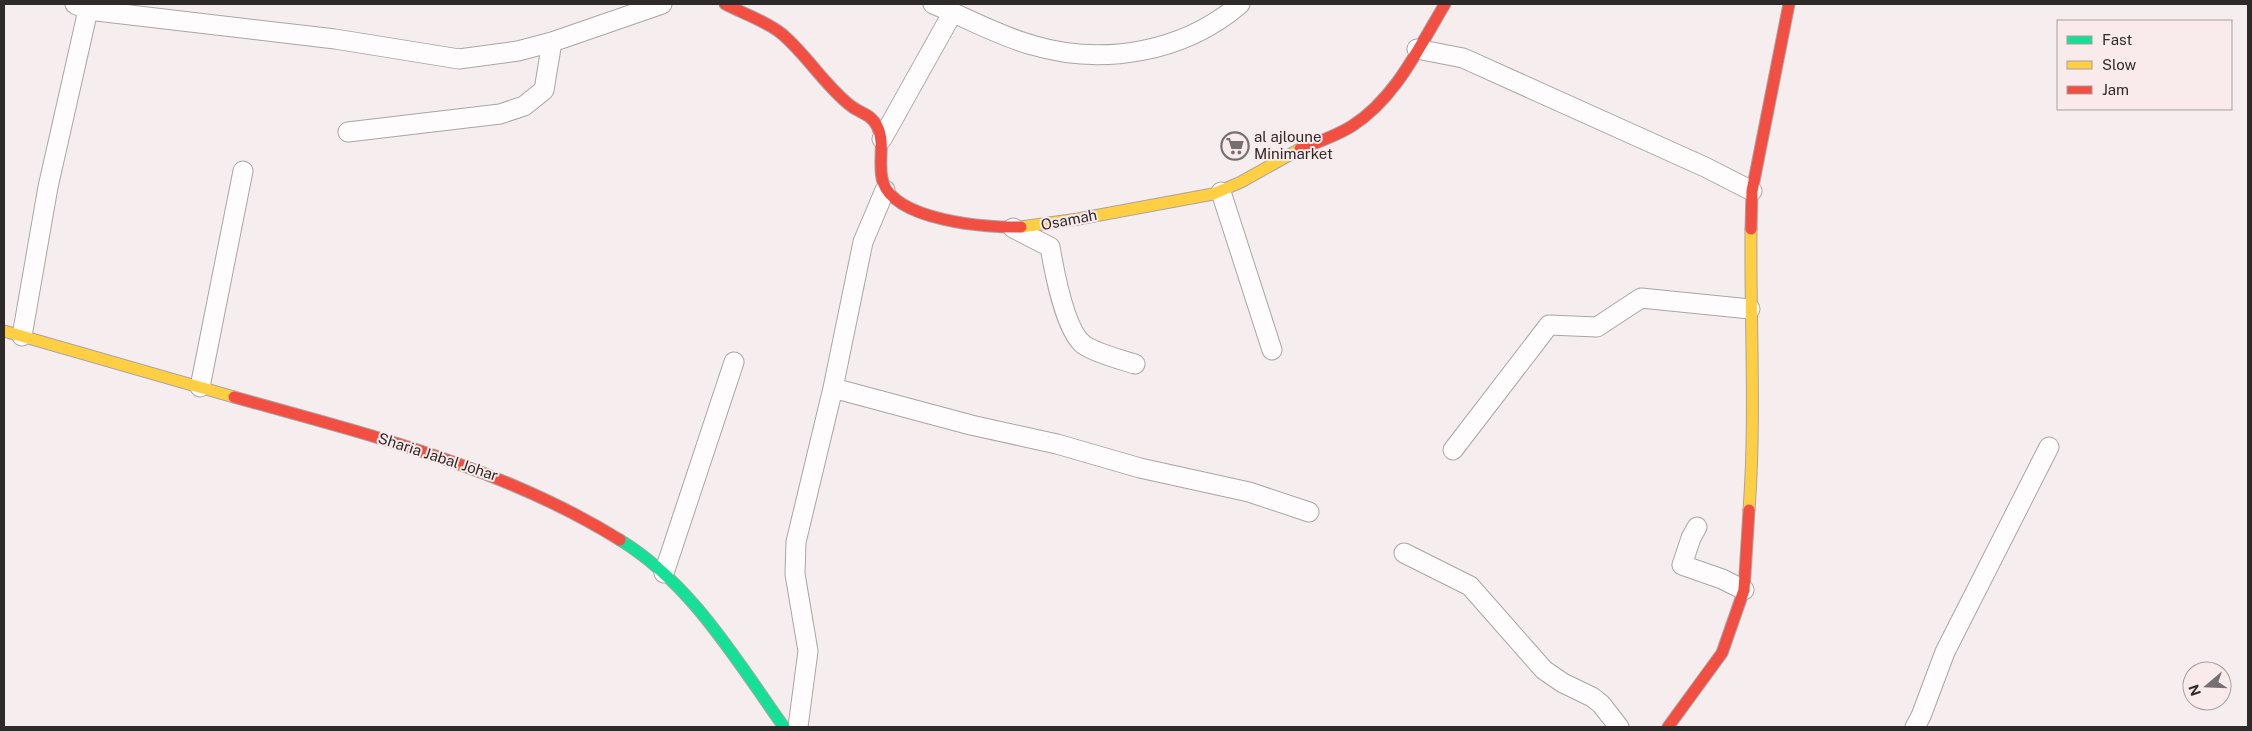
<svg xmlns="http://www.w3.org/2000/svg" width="2252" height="731" font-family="'Public Sans',sans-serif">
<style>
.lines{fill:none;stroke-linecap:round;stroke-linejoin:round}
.street-casing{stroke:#aba4a5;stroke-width:21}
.fast-casing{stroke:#aba4a5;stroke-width:13}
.slow-casing{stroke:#aba4a5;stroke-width:13}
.jam-casing{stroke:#aba4a5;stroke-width:13}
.street{stroke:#fefcfc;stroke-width:19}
.fast{stroke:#16e098;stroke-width:11}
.slow{stroke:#ffcf43;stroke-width:11}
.jam{stroke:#f24e42;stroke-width:11}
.labels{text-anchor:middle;stroke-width:4;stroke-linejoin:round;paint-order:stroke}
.poi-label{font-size:15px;fill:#2f2a2a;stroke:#f9eaeb;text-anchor:start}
.street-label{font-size:15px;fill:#2f2a2a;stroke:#f9eaeb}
</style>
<rect width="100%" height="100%" fill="#f6eeee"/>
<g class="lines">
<!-- street casing -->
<g class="street-casing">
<path id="street" d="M75 4 88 10 335 39 459 59 518 51 552 42 662 4
M933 4C965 17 999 36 1032 45 1102 66 1183 53 1240 4
M1417 49 1463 58 1705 167 1752 191
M348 132 500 114 524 106 544 90 552 42
M882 139 953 12
M1221 192 1272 350
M1013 228 1050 247C1054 270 1065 331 1084 345 1098 354 1119 359 1135 364
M22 336 48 187 88 10
M200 387 243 171
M833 388 971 425 1057 444 1140 468 1249 492 1309 512
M1453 450 1549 325 1597 327 1641 298 1750 309
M1697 527 1691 538 1682 565 1722 579 1744 590
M1404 553 1470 586 1544 670 1563 683 1592 697 1601 704 1619 727
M664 573 734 362
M798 727 808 651 795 574 796 542 833 388 863 242 885 190
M1915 727 1921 716 1945 652 2049 447"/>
</g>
<!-- fast casing -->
<g class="fast-casing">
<path id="fast" d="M620 540C692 584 736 660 784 727"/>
</g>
<!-- slow casing -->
<g class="slow-casing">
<path id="slow" d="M1021 227 1078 219 1213 194 1241 182 1300 149
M4 331 234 397
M1749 510C1756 416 1750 323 1751 229"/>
</g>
<!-- jam casing -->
<g class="jam-casing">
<path id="jam" d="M725 4C742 13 768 22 782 34 807 55 825 86 851 106 860 113 871 114 877 126 886 143 877 164 883 182 896 221 987 228 1021 227
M1300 149C1318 142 1336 136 1352 126 1396 98 1419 47 1445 4
M1751 229 1752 191 1789 4
M234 397C368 435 501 466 620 540
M1668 727 1722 653 1744 590 1749 510"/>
</g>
<!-- street -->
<use href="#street" class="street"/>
<!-- fast -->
<use href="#fast" class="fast"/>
<!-- slow -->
<use href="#slow" class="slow"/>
<!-- jam -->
<use href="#jam" class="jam"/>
</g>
<!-- icons -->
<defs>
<g id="supermarket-ring" transform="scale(1.4375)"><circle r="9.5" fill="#f9eaeb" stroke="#756f6f" stroke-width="1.5"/><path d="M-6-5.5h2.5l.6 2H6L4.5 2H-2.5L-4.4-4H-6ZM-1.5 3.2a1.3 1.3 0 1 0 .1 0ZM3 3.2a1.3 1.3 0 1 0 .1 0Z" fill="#756f6f"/></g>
</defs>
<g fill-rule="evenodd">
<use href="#supermarket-ring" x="1235" y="146"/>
</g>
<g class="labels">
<!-- poi labels -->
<g class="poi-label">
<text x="1254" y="142">al ajloune<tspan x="1254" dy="17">Minimarket</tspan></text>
</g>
<!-- street labels -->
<g class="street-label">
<text transform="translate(1069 220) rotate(-11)" y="5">Osamah</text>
<text transform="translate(438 457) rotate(18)" y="5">Sharia Jabal Johar</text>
</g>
</g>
<!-- border -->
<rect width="2252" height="731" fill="none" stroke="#2f2a2a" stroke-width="10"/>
<!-- legend -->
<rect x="2057" y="20" width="175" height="90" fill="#f9eaeb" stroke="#a89d9e"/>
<rect x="2067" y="36" width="25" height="8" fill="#16e098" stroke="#a89d9e"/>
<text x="2102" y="45" font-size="15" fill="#2f2a2a">Fast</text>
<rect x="2067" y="61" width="25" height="8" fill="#ffcf43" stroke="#a89d9e"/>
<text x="2102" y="70" font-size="15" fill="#2f2a2a">Slow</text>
<rect x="2067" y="86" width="25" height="8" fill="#f24e42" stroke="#a89d9e"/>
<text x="2102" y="95" font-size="15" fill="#2f2a2a">Jam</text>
<!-- north arrow -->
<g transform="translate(2207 686) rotate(251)"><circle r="24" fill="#f9eaeb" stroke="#a89d9e"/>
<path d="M0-4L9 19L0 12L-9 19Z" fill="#756f6f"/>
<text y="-8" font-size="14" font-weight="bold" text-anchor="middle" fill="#2f2a2a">N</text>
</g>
</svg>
